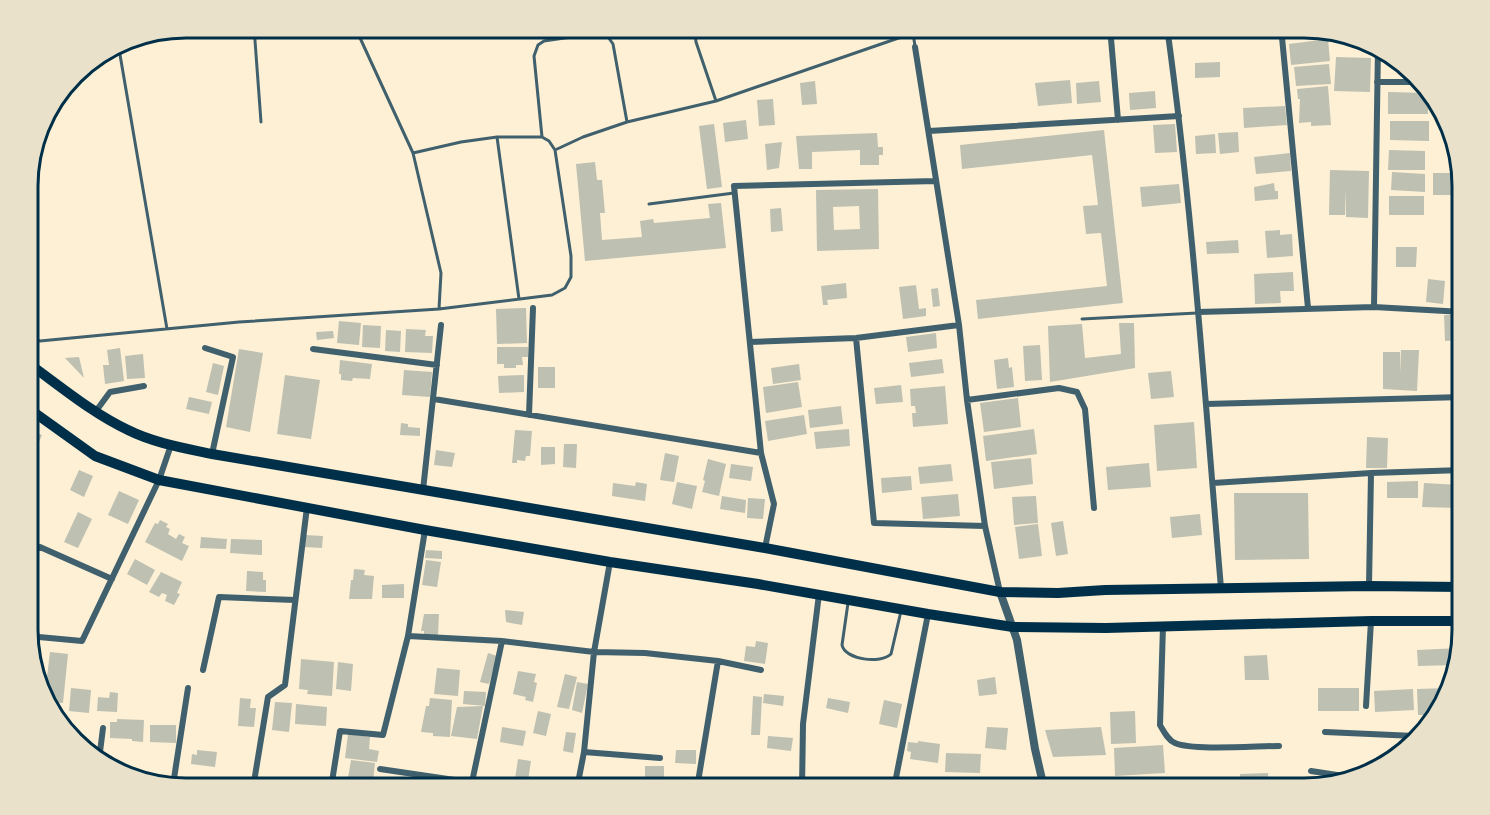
<svg xmlns="http://www.w3.org/2000/svg" width="1490" height="815" font-family="'Space Grotesk',sans-serif">
<style>
.building{fill:#bec0b2;fill-rule:evenodd}
.lines{fill:none;stroke-linecap:round;stroke-linejoin:round}
.service{stroke:#3f606c;stroke-width:3}
.minor{stroke:#3f606c;stroke-width:6}
.tertiary{stroke:#3f606c;stroke-width:8}
.primary{stroke:#003049;stroke-width:10}
.rim{fill:none;stroke:#003049;stroke-width:3}
</style>
<rect width="100%" height="100%" fill="#fdf0d5"/>
<!-- building -->
<path class="building" d="M1187 27H1228L1229 32 1188 36Z
M1328 39 1330 61 1291 65 1289 44Z
M1336 57 1371 58 1370 92 1334 91Z
M1220 62V77L1195 78V63Z
M1329 64 1331 84 1296 86 1294 67Z
M1070 80 1072 103 1038 106 1035 83Z
M815 81 817 104 802 105 800 83Z
M1099 81 1101 102 1077 104 1076 83Z
M1328 86 1331 125 1311 126V122L1299 123 1300 99H1298L1297 89Z
M1155 91 1156 108 1130 110 1129 93Z
M1388 92 1428 93V114H1388Z
M773 99 775 125 759 126 757 100Z
M1285 106 1287 125 1244 128 1243 108Z
M746 120 748 139 725 142 723 123Z
M1390 121H1429V141L1390 140Z
M714 124 722 187 707 189 699 126Z
M1175 124 1177 152 1155 153 1153 125Z
M1104 130 1123 303 978 319 976 300 1107 286 1101 233 1086 234 1083 206 1098 205 1092 155 962 169 960 145Z
M1238 132 1239 152 1220 154 1218 133Z
M877 133 878 147H883V155H879V165H860V150L812 152V169H799L796 136Z
M1215 134 1216 153 1196 154 1195 136Z
M782 142 779 168 767 170 765 144Z
M1389 150 1425 151V170H1388Z
M1290 153 1291 171 1256 174 1254 157Z
M595 162 597 180H602L605 213H600L602 240 642 237 640 221 653 219 654 223 710 218 708 204 721 203 726 248 585 261 576 164Z
M1330 170 1369 171 1368 218 1346 217V189L1345 215H1329Z
M1392 172 1425 174V192L1391 190Z
M1433 173H1462L1463 195H1433Z
M1274 183 1275 191H1278V199L1255 201 1254 187Z
M1179 184 1181 203 1142 207 1140 187Z
M878 189 879 249 817 251 816 190ZM859 206 860 229 834 230 833 207Z
M1389 196H1424V215H1389Z
M781 208 783 231 771 232 770 209Z
M1280 230V235L1292 234 1293 256 1267 258 1265 231Z
M1238 240 1239 253 1207 254 1206 242Z
M1396 247H1417L1416 267H1396Z
M1293 272 1294 291H1280L1281 303 1255 304 1254 274Z
M1428 279 1445 281 1443 304 1426 302Z
M846 283 847 298 827 300 828 305H823L821 286Z
M916 285 919 309 926 308V316L903 319 899 287Z
M938 288 940 306 933 307 931 289Z
M526 308 527 343 497 344 496 309Z
M1444 315H1456V323H1463V340L1445 341Z
M339 321 361 323 359 345 337 343Z
M1119 323H1134L1135 368 1050 382 1048 326 1082 324 1085 358 1121 354Z
M363 325 381 326 380 348 362 347Z
M406 329 426 330 425 336H433L432 353 405 352Z
M386 330 401 331 400 352 385 351Z
M333 331 334 338 317 340 316 332Z
M936 333 937 348 908 352 906 337Z
M1040 345 1042 380 1025 381 1023 346Z
M497 347H528V357H522L523 365H516V368H504V364H497Z
M120 348 124 381 105 384 103 365H109L107 350Z
M239 349 263 353 250 432 226 427Z
M1401 350H1419L1417 391 1383 389V352H1400V374Z
M143 354 145 378 127 379 125 356Z
M79 357 84 378 65 358Z
M1008 358 1009 368 1012 367 1014 387 997 389 994 360Z
M942 359 944 373 911 377 909 363Z
M340 360 372 364 370 379 353 378 352 381 341 380V374H339Z
M213 363 224 366 218 395 206 392Z
M799 364 801 380 773 384 771 368Z
M538 367H555V388H538Z
M404 370 432 372 430 397 402 395Z
M1171 371 1174 397 1151 399 1148 373Z
M285 375 320 380 311 439 277 434Z
M524 375V392L499 393 498 376Z
M798 382 802 407 766 413 763 387Z
M901 385 903 402 876 404 874 388Z
M945 386 948 424 913 427 912 413H916L915 406H911L910 389Z
M189 397 212 402 209 414 186 409Z
M1018 398 1021 427 984 432 980 403Z
M841 406 843 424 810 428 808 410Z
M804 415 807 434 768 441 765 421Z
M1194 422 1197 468 1157 471 1154 425Z
M401 423 408 424V427L420 428V436L400 435Z
M849 429 850 446 816 449 814 432Z
M1034 429 1037 454 986 461 983 436Z
M30 430 42 435 35 451 28 449Z
M515 430 532 431 530 456H526L525 461 517 460V463H512Z
M1367 437 1388 438 1387 468H1366Z
M564 444H577L576 468 563 467Z
M541 447H555V464L541 465Z
M436 450 455 453 452 467 434 465Z
M665 453 679 456 674 482 660 480Z
M28 454 38 458 33 472 28 470Z
M1031 458 1033 484 994 489 991 462Z
M708 459 726 464 719 496 702 492 705 481 703 480Z
M1149 463 1151 487 1108 490 1106 467Z
M731 464 753 467 751 481 729 478Z
M951 464 953 481 920 484 918 467Z
M79 470 93 476 84 497 70 490Z
M911 476 912 490 882 493 881 478Z
M1418 481V498H1387V482Z
M636 482 647 484 645 501 612 496 613 483 635 486Z
M677 482 697 486 692 509 672 504Z
M1424 483 1460 485 1459 508 1422 507Z
M119 491 139 500 128 524 108 515Z
M1234 493H1308L1309 559 1235 560Z
M958 494 960 516 923 519 921 497Z
M722 496 746 500 745 513 720 509Z
M1036 496 1038 523 1014 525 1012 497Z
M748 498 765 499 763 519 747 518Z
M78 512 92 519 78 548 64 542Z
M1200 514 1202 535 1172 538 1170 517Z
M160 520 168 524 166 527 170 529 168 534 176 539 179 534 185 537 182 543 189 546 182 561 145 542 155 523 158 524Z
M1063 521 1068 554 1056 556 1051 523Z
M1038 524 1042 556 1019 559 1015 527Z
M305 535 323 536 322 548 304 547Z
M201 537 227 539 226 549 200 548Z
M231 539 262 540V555L230 553Z
M426 550 442 551V559L425 558Z
M135 559 155 570 147 585 127 574Z
M426 560 441 562 437 587 422 585Z
M354 569 365 570 364 575 374 576 372 599H349L351 580H353Z
M247 571 263 572V580H266V592L246 591Z
M161 572 182 582 177 593 180 594 174 605 165 601 167 595 162 593 159 597 149 592Z
M404 584V598H382V585Z
M505 610 524 612 522 625 506 622Z
M424 614H439L438 635H424V631H421Z
M756 641 768 643 765 664 744 661 746 646 755 647Z
M1460 648 1455 665 1418 666 1417 650Z
M50 652 68 654 63 703 48 702 45 694Z
M488 653 497 656 489 684 480 682Z
M1267 655 1269 680H1245L1244 656Z
M301 659 334 662 332 696 307 694 308 690 299 689Z
M338 662 353 664 351 691 336 689Z
M437 668 460 670 458 696 434 694Z
M518 671 536 674 534 682 537 683 533 702 525 700 526 697 513 694Z
M565 674 577 677 569 709 557 707Z
M995 677 997 694 979 696 977 680Z
M577 682 588 684 582 713 572 710Z
M71 688 91 690 89 713 69 711Z
M1318 688H1359V711H1318Z
M1448 688 1442 708 1436 715H1418L1417 689Z
M1413 689 1414 710 1375 712 1374 691Z
M464 691 486 692 485 706 463 704Z
M110 692 118 693 117 712 97 711 98 697 109 698Z
M764 694 784 696 783 706 763 703Z
M753 696 762 697 760 735H751Z
M240 698 251 699 250 708H256L254 727 238 726Z
M430 698 452 700 450 737 433 736V733L421 732 426 706H429Z
M828 698 850 702 848 713 826 708Z
M884 700 902 704 897 728 879 724Z
M275 702 292 703 289 732 272 730Z
M296 704 327 707 326 726 295 724Z
M483 706 477 739 451 736 457 707Z
M538 711 551 714 546 736 533 733Z
M1135 711 1136 743 1111 744 1110 712Z
M117 719 144 720 143 742 132 741V739L110 738V722H117Z
M150 725H176V743L150 742Z
M502 727 526 731 523 746 500 742Z
M987 727 1008 728 1006 750 985 748Z
M1101 727 1106 755 1053 757 1045 730Z
M566 732 576 733 573 753 563 751Z
M348 734 370 737 369 749 379 751 377 762 345 758Z
M768 736 793 738 791 751 767 748Z
M918 741 940 744 938 763 910 759 911 752 907 751 908 742 918 743Z
M1163 745 1165 773 1115 776 1114 748Z
M197 750 217 752 215 767 191 764 192 754 197 755Z
M676 750H696V764L675 763Z
M946 753 981 754 980 773 945 772Z
M518 759 531 761 528 781 515 779Z
M351 760 375 763 373 782 348 778Z
M645 766H664V782H645Z
M1268 773 1269 788H1240V774Z
M380 781 398 783 397 788H379Z"/>
<g class="lines">
<!-- service -->
<path class="service" d="M254 27 261 122
M355 27 413 153 441 273 439 309
M601 27 613 44 627 122
M698 27 695 33 696 42 716 101
M912 27 915 46
M118 43 167 329
M497 137 519 299
M542 137 534 56 538 45 544 41 605 32
M555 150 583 137 627 122 716 101 913 33
M649 204 734 193
M1082 319 1197 313
M28 324 32 338 40 341 239 322 439 309 552 295 565 288 571 277V256L555 150 549 141 542 137H497L461 142 413 153
M848 603 842 645C845 660 881 664 891 654L901 611"/>
<!-- minor -->
<path class="minor" d="M1110 27 1118 120
M1167 27C1193 213 1205 401 1221 588
M1281 27 1308 308
M915 47 959 325 967 400 985 526 1000 592
M1377 82H1420
M929 131 1179 116
M1374 307 1378 47
M1198 312 1374 307 1463 312
M856 338 874 523 985 526
M750 342 856 338 959 325
M205 348 233 357 212 454
M313 349 437 365
M434 399 761 453
M967 400 1059 388 1077 392 1085 409 1094 508
M1206 404 1463 397
M96 411 110 392 144 386
M529 415 533 308
M1213 483 1371 473 1463 470
M423 490 441 325
M765 548 774 504 761 453 734 186 936 181
M1369 586 1371 473
M28 592 35 549 40 547 112 579
M1163 626 1160 725C1164 732 1168 740 1175 743 1194 751 1255 746 1279 746
M28 636 82 641 159 480 171 445
M408 636 502 641 594 652 645 653 718 661 697 788
M718 661 761 670
M203 670 219 597 295 600
M1366 706 1371 621
M1325 732 1415 736
M584 752 660 758
M99 760 103 728
M380 769 509 788
M1311 771 1350 777
M472 782 502 641
M173 785 188 688
M253 788 268 697 285 685 307 507
M331 788 340 731 383 735 408 636 425 530
M577 788 584 752 594 652 610 562
M802 788 803 724 819 594
M894 788 928 614"/>
<!-- tertiary -->
<path class="tertiary" d="M1000 592 1017 640 1035 749 1044 788"/>
<!-- primary -->
<path class="primary" d="M28 363C60 386 92 413 128 430 154 443 184 448 212 454L765 548 1000 592 1058 593 1105 590 1369 586 1463 587
M28 408 95 456 159 480 425 530 610 562 758 584 928 614 1013 627 1106 628 1371 621H1463"/>
</g>
<!-- crop -->
<path d="M0 0H1490V815H0ZM186 38H1304A148 148 0 0 1 1452 186V630A148 148 0 0 1 1304 778H186A148 148 0 0 1 38 630V186A148 148 0 0 1 186 38Z" fill="#e9e1ca" fill-rule="evenodd"/>
<path class="rim" d="M186 38H1304A148 148 0 0 1 1452 186V630A148 148 0 0 1 1304 778H186A148 148 0 0 1 38 630V186A148 148 0 0 1 186 38Z"/>
</svg>
